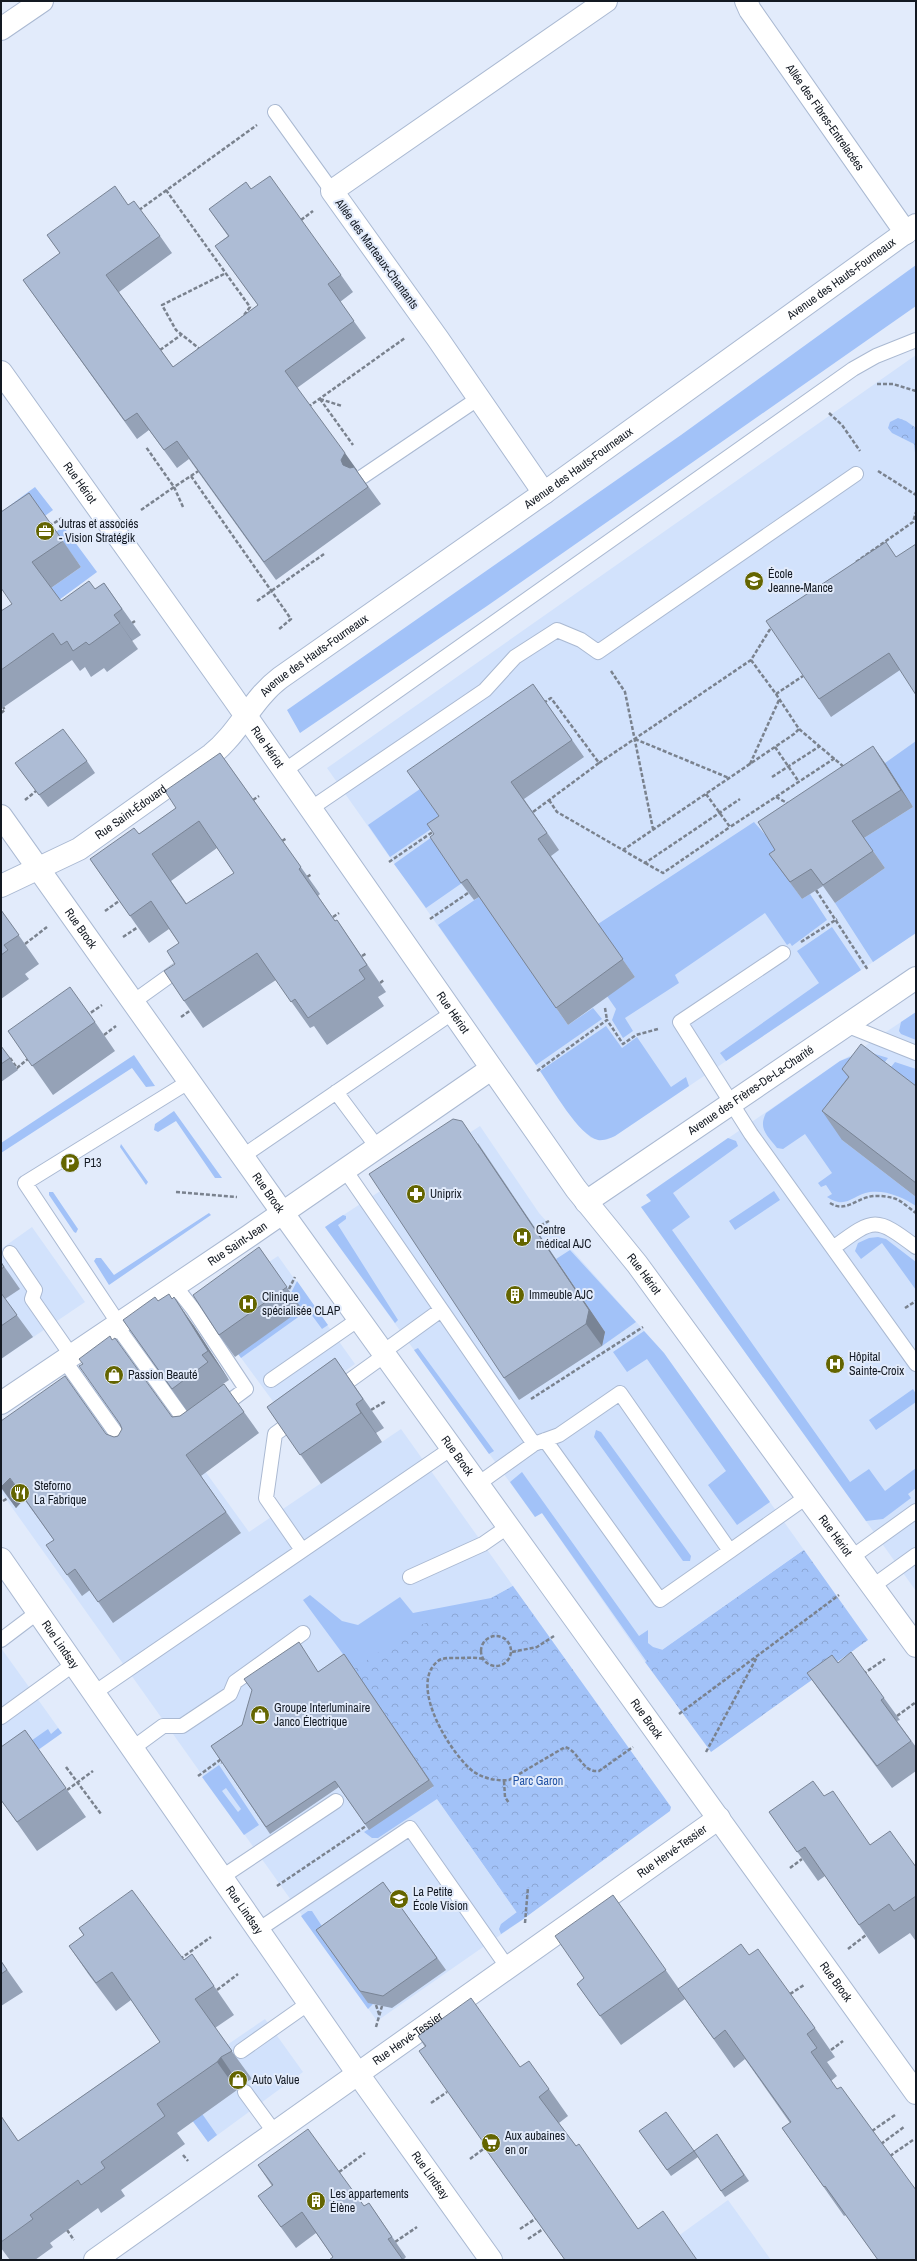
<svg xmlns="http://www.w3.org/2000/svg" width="917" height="2261" font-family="'Archivo Narrow',sans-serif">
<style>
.built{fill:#d2e2fc}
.grass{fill:#a2c2f8;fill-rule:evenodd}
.forest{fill:url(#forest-crowns)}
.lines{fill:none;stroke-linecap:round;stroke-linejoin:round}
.service-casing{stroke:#aab9d2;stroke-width:16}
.minor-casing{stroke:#aab9d2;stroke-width:24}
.tertiary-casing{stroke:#aab9d2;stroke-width:24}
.path{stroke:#7a828e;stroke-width:2.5;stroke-dasharray:4 2;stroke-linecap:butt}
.service{stroke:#fff;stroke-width:14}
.minor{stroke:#fff;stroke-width:22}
.tertiary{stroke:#fff;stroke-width:22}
.wall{fill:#95a2b7;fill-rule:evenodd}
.shaded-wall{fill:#798495}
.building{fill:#adbcd5;stroke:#798495;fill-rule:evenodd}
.labels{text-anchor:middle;stroke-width:4;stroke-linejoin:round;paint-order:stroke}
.street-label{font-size:12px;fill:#131922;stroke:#e2ebfb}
.poi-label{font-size:12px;fill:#131922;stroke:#e2ebfb;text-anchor:start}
.park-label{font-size:12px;fill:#2152a5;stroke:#e2ebfb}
</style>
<defs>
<pattern id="forest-crowns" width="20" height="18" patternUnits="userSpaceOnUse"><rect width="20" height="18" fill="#a2c2f8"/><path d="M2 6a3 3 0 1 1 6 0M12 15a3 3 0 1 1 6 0" fill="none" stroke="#8ba6d4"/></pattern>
</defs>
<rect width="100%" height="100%" fill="#e2ebfb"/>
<!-- built -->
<path class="built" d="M916 355V933L615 1136 606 1140 591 1138 578 1125 327 768Z
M916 1012V1591L641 1207 651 1201 646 1195 840 1061 853 1054Z
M480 1126 539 1213 664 1353 804 1550 645 1662 542 1513 535 1517 325 1227Z
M32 1227 85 1302 1 1359V1249Z
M278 1256 355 1364 283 1415 203 1306Z
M94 1380 189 1449 249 1532 401 1429 513 1586 483 1603 434 1786 522 1920 377 2021 1 1492V1441Z
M1 1648 62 1733 1 1777Z
M265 2019 303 2072 208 2142 167 2086Z
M728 2200 771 2260H645Z"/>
<!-- grass -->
<path class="grass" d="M916 265V306L487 606 300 733 287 710 681 435Z
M35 487 53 510 1 548V512Z
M63 526 97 572 59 600 51 588 81 567 56 532Z
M916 741V933L873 962 835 903 885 868 864 838 913 807 885 763Z
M420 789 443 821 390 857 368 825Z
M754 822 770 840 787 867 782 871 802 899 810 894 827 920 792 946 790 943 787 945 765 913 675 975 679 983 625 1018 633 1031 623 1038 612 1020 616 1009 607 996 635 977 598 924Z
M446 827 462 883 426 908 394 864Z
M479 897 568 1025 593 1008 602 1019 536 1065 438 925Z
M832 927 861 970 726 1061 720 1053 819 983 797 951Z
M916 1012V1040L901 1034 899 1031 901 1022Z
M606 1026 622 1048 637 1037 671 1087 686 1077 689 1086 615 1136C610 1138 604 1141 598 1140 579 1136 552 1088 540 1071Z
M865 1051 888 1058 878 1071 842 1140 916 1197V1206C903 1197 886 1190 870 1192 851 1195 847 1210 827 1197L832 1194 826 1185 821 1187 818 1183 832 1173 805 1134 783 1149 777 1148C767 1135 758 1129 766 1113L840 1061Z
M134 1055 155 1086 146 1087 132 1068 1 1153V1143Z
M895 1062 916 1069V1100L887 1072Z
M174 1111 222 1178H215L176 1121 158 1132 154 1130 155 1124Z
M728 1138 736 1141 738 1146 673 1193 690 1217 672 1230 850 1482 869 1469 885 1491 916 1468V1488L908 1494 911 1498 883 1519 866 1521 641 1207 651 1201 646 1195Z
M121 1144 148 1182 146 1185 120 1147Z
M774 1191 780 1200 735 1230 729 1221Z
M49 1192H53L78 1229 76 1233 74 1232 49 1195Z
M209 1213 211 1215 109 1285 94 1261 96 1258H101L114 1275Z
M343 1215 346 1216V1219L338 1225 398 1320 395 1323 325 1227Z
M878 1237 886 1239 916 1262V1290L882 1243 861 1259 855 1251 858 1243 869 1238Z
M570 1250 636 1322 602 1346 605 1332 556 1259Z
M297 1281 328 1325 322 1329 308 1310 241 1358 226 1337 291 1293Z
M644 1331 664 1353 770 1502 737 1525 708 1485 726 1471 647 1359 627 1372 613 1352Z
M418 1348 494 1451 489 1454 414 1350Z
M913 1389 916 1394V1402L876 1430 869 1420Z
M596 1430 601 1432 691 1556 690 1561H683L594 1437Z
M522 1472 639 1636 648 1630V1643L653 1647 663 1650 804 1550 680 1709 542 1513 535 1517 510 1482Z
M513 1586 525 1890 522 1920 501 1934 499 1929 501 1924 517 1912 437 1799 378 1838H372L364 1832 433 1787 348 1661 303 1600 310 1595 342 1621 358 1625 400 1597 413 1613 491 1598Z
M58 1728 62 1733 1 1776V1762L48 1729 51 1734Z
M219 1765 259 1825 244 1835 202 1777ZM226 1788 241 1809 238 1812 222 1791Z
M308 1911H312L373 2004 368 2009 301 1916Z
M179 2081 217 2135 208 2142 167 2086Z"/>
<!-- forest -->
<path class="forest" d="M898 418 906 421 916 428V461L914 444 892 433 888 428 890 422Z
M804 1550 868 1640 711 1752 645 1662Z
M513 1586 671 1807 670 1811 522 1920 440 1802 434 1786 354 1669 417 1626 483 1603Z"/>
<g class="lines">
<!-- service casing -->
<g class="service-casing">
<path id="service" d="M275 112 332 191
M362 477 479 398
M284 771 853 369 876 356 916 340
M310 809 485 690 515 657 557 630 581 640 598 652 856 474
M783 953 680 1022 751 1134 916 1364
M133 1002 179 969
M846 1025 916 1053
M336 1092 377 1147
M243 1156 452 1013
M345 1170 534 1444
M833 1248C874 1218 875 1216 916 1247
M10 1253 35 1290 32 1299 71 1355
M175 1286 193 1309 246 1389 219 1409
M119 1324 25 1183 190 1081
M116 1325 191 1429
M383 1352 441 1310
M64 1360 128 1450
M271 1380 359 1319
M335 1391 385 1355
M297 1418 275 1434 266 1498 302 1550
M545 1440 660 1600 730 1551
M478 1484 534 1444 559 1435 620 1393 730 1551 808 1496
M852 1557 916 1511
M410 1577 483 1544 509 1526
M873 1586 916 1555
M1 1640 38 1612
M94 1693 452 1448
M1 1717 74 1664
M133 1748 163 1726H182L230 1694 235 1682 303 1633
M222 1877 336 1801
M258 1930 410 1828 508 1968
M241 2051 309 2003
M245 2092 275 2133"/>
</g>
<!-- minor casing -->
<g class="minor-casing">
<g id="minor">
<path id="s1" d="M746 1 750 10 906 233"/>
<path d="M1 29 42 1"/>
<path d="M544 493 438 339 332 191 606 1"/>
<path id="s2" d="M1 886 79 849 211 755C239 733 252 699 280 678L544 493 916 225"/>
<path id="s3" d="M586 1202 916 978"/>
<path id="s4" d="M1 1403 249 1236 491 1069"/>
<path id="s5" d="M95 2260 719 1818"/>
</g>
</g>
<!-- tertiary casing -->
<g class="tertiary-casing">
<g id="tertiary">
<path id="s6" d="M1 372 232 696 576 1189 637 1264 916 1646"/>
<path id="s7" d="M1 816 282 1212 916 2093"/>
<path id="s8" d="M1 1559 358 2074 491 2260"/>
</g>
</g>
<!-- path -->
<path class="path" d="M166 190 250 307 242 318
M139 210 257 125
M301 220 313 211
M160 350 181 335
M201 350 176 330 162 305 226 273
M877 384H893L916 391
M320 399 353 445
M320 399 342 406
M308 407 405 338
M829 413 842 425 860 451
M878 471 916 495
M191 476 291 619 278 630
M183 507 174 487 200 470
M141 510 174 487 146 447
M50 523 51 525 62 518
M856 562 913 522 916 512
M257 601 324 554
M132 623 135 621
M751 660 776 694 803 676
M611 671 625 692 653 829
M776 694 799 729 844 767
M1 713 5 710 3 707
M635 739 729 778
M775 747 799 782
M599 763 751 660 772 626
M750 764 779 700
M772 777 820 746
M706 794 730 827 835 758
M776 797 789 804
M25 800 36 791
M253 800 259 796
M549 800 557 812 623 850 794 734 799 729
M533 812 599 763 551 698 545 702
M282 841 287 838
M623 850 645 863 740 799
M389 862 434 831
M645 863 663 873 730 827
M307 877 312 874
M816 890 868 970
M105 911 119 901
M333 917 339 913
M430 919 468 893
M123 937 138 927
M801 942 837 919
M25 944 47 927
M362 956 367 953
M380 983 384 980
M605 1008 607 1020
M86 1016 102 1005
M181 1017 191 1010
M104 1035 116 1026
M10 1058 17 1068 29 1058
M537 1071 607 1020 623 1044 636 1035 658 1029
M176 1192 237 1197
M830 1203C844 1212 854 1201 868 1197 875 1195 885 1196 893 1198 901 1200 909 1208 916 1213
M535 1228 549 1221
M289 1289 295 1277
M905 1308 916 1301
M531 1399 643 1327
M371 1410 386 1401
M3 1501 8 1498
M481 1651a15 15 0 1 1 30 0a15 15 0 1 1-30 0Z
M512 1652 537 1647 554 1636
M483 1659C475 1657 467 1658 459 1658 452 1658 443 1657 438 1661 407 1685 452 1756 474 1772 485 1779 497 1781 509 1780L565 1747C579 1751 582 1773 599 1771L633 1747
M863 1674 885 1659
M679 1714 839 1595
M897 1716 916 1702
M706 1752 757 1657
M66 1767 101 1814
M198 1776 220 1760 222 1763
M504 1781 505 1797 509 1803
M67 1790 93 1771
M790 1868 802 1859
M277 1886 366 1826
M525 1923 528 1887
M848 1949 866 1935
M180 1959 211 1937
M217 1990 238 1974
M790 1994 804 1985
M376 2005 379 2014
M376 2027 382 2006
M831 2050 843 2041
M431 2103 447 2092
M872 2131 895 2115
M881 2144 904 2127
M183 2155 188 2161
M890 2156 913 2140
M470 2159 486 2147
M339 2172 365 2153
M520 2229 538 2217
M67 2230 74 2240
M528 2239 543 2229
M395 2242 417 2227"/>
<!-- service -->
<use href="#service" class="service"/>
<!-- minor -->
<use href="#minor" class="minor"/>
<!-- tertiary -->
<use href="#tertiary" class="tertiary"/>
</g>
<!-- wall -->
<path class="wall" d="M251 189 341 275 353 292 340 302 366 338 297 388 381 504 276 580 189 459 177 468 149 430 137 439 23 280 60 253 47 235 128 205 160 236 172 253 119 292 173 367 258 305 215 246 228 236 209 209Z
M1 512 63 541 81 567 51 588 61 601 95 589 104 583 141 635 132 641 138 649 107 672 104 668 91 677 85 667 80 671 72 660 1 709V611L12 604Z
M886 542 900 670 831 717 819 699Z
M533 684 584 757 524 799 559 850 551 856 635 977 568 1025 479 897 474 900 461 883 434 835 439 816Z
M220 753 320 894 318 896 335 921 337 920 386 992 378 997 384 1006 327 1045 314 1026 310 1028 276 980 203 1028 184 1001 175 964 179 943 169 929 149 943 90 859 139 834 176 808ZM217 848 234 873 187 904 171 881Z
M87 761 95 773 48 807 15 763Z
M885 763 913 807 864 838 885 868 835 903 823 886 802 899 769 854 775 850Z
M1 910 39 964 25 974 29 979 1 999Z
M95 1022 115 1051 53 1095 8 1031Z
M1 1046 18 1070 1 1082Z
M842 1069 916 1086V1197L842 1140 822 1111 848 1077Z
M478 1143 605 1332 602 1346 519 1400 504 1378Z
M259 1247 302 1309 235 1357 219 1335Z
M1 1262 20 1289 5 1299 33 1337 1 1359Z
M172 1299 194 1326 229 1380 223 1384 244 1412 259 1433 201 1476 241 1533 113 1623 90 1590 82 1596 61 1566 54 1540 24 1499 16 1508 1 1488 106 1434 114 1437 172 1417 180 1416 187 1411 123 1320 158 1301Z
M335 1358 384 1428 376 1433 382 1442 321 1484 267 1407Z
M344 1654 434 1786 369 1830 339 1787 270 1834 211 1746 242 1725Z
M838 1663 884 1698 900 1720 897 1721 916 1747V1771L892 1788 822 1694 807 1673Z
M25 1730 86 1817 37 1851 1 1800Z
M824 1796 870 1845 916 1867V1939L915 1940 910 1933 879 1954 825 1876 818 1881 769 1812Z
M383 1882 446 1970 392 2008 368 2003 316 1930Z
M613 1895 679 1989 749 1955 815 2028 835 2057 827 2062 837 2076 831 2081 916 2260H878L846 2215 844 2216 782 2128 790 2123 745 2059 734 2068 685 1999 621 2045 577 1984 584 1978Z
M79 1928 184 1960 192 1954 234 2015 215 2028 252 2079 240 2085 237 2090 177 2133 185 2144 121 2190 125 2196 101 2213 98 2208 50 2243 53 2247 35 2260H10L1 2248V2116L18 2141 160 2042 131 2000 116 2011 89 1975 69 1946 84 1936Z
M1 1961 23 1992 1 2006Z
M418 2036 520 2067 549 2089 568 2116 559 2123 638 2229 697 2260H565L487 2151 488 2150 425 2047Z
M639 2131 694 2151 717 2134 749 2181 725 2197 698 2157 671 2176Z
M258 2165 364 2206 369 2203 406 2257 403 2260 333 2257 316 2233 296 2248 258 2196 272 2186Z"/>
<!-- shaded-wall -->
<path class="shaded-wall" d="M345 453 357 470 354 477 343 465 341 460Z
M114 615 132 641 138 649Z
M873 746 885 763 913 807 901 790Z
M462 1121 605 1332 602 1346 586 1324Z
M174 1297 194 1326 229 1380 208 1351Z
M356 1404 376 1433 382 1442 361 1413Z
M10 1478 24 1499 16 1508 1 1487Z
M221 2057 240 2085 237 2090 217 2062Z"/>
<!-- building -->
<path class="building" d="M270 176 341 275 328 284 354 321 285 371 345 453 341 460 343 465 350 468 354 467 368 487 264 562 177 441 164 450 137 413 125 421 23 280 60 253 47 235 115 186 128 205 134 201 160 236 106 275 173 367 258 305 215 246 229 236 209 209 246 182 251 189Z
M29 493 63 541 32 562 61 601 89 581 95 589 104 583 122 609 114 615 120 623 89 645 86 642 73 651 67 641 61 645 53 633 1 670V611L12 604 1 588V512Z
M886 542 896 557 916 544V695L889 653 819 699 766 621Z
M533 684 572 740 511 782 547 833 538 839 623 959 556 1008 467 879 461 883 430 837 434 834 427 824 439 816 407 771Z
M63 729 87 761 39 795 15 763Z
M873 746 901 790 852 821 873 851 823 885 811 869 790 882 769 854 775 850 758 822Z
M220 753 301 867 299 869 335 921 337 920 367 965 359 970 365 979 308 1018 295 999 291 1002 257 953 184 1001 164 971 175 964 167 951 179 943 151 901 130 916 90 859 134 828 139 834 176 808 165 791ZM199 821 234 873 186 904 152 854Z
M1 910 19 935 4 945 8 950 1 955Z
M70 987 95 1022 32 1066 8 1031Z
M861 1044 916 1086V1183L822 1111 849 1077 842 1069Z
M1 1046 10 1058 1 1064Z
M453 1119 462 1121 589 1310 586 1324 504 1378 369 1174Z
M259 1247 287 1287 219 1335 193 1295Z
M1 1262 4 1267 1 1269Z
M1 1293 17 1315 1 1326Z
M169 1294 172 1299 174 1297 208 1351 202 1355 208 1362 172 1389 123 1320 155 1297 158 1301Z
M110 1336 112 1340 115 1338 172 1417 180 1416 224 1384 244 1412 186 1455 226 1512 98 1602 75 1569 67 1575 46 1545 54 1540 10 1478 1 1487V1421L65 1376 106 1434 114 1437 118 1436 122 1429 120 1424 79 1366 83 1364 79 1359Z
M335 1358 363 1399 356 1404 361 1413 300 1455 267 1407Z
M299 1642 318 1672 344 1654 429 1780 365 1824 335 1781 266 1827 211 1746 242 1725 252 1690 244 1679Z
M851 1652 884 1698 881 1700 911 1741 877 1766 807 1673 832 1655 838 1663Z
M25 1730 66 1788 17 1822 1 1800V1747Z
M813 1781 824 1796 833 1791 870 1845 890 1831 916 1867V1896L894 1911 889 1904 859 1925 805 1847 797 1852 769 1812Z
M383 1882 437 1958 383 1996 360 1991 316 1930Z
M132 1890 184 1960 192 1954 214 1986 195 1999 232 2051 221 2057 217 2062 157 2104 165 2116 101 2162 105 2168 81 2185 78 2180 30 2215 33 2219 1 2242V2116L18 2141 160 2042 112 1972 96 1983 69 1946 84 1935 79 1928Z
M613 1895 666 1970 600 2016 577 1984 584 1978 555 1936Z
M741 1944 749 1955 758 1949 815 2028 807 2034 817 2048 811 2052 837 2089 841 2087 916 2190V2260H878L825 2186 824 2187 782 2128 791 2122 725 2030 714 2039 678 1989Z
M1 1961 7 1970 1 1974Z
M471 1998 520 2067 529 2061 549 2089 539 2097 576 2146 579 2144 638 2229 663 2211 697 2260H565L487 2151 488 2149 419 2051 426 2046 418 2036Z
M666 2112 694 2151 667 2170 639 2131Z
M308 2129 364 2206 369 2203 392 2237 388 2239 403 2260H329L333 2257 302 2212 281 2227 258 2196 273 2185 258 2165Z
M717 2134 744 2175 721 2191 694 2151Z"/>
<!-- icons -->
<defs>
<g id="office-disc" transform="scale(1)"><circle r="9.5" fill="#646500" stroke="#e2ebfb"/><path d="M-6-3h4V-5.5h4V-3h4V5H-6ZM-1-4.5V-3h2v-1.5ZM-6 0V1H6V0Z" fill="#fff"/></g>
<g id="school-disc" transform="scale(1)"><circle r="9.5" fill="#646500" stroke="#e2ebfb"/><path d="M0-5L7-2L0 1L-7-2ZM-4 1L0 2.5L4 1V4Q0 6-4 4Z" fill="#fff"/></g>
<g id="parking-disc" transform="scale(1)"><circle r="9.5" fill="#646500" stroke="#e2ebfb"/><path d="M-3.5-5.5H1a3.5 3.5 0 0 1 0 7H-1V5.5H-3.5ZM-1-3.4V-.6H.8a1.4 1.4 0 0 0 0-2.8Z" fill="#fff"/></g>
<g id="pharmacy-disc" transform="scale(1)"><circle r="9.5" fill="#646500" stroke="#e2ebfb"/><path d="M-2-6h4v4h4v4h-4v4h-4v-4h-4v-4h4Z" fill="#fff"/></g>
<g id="hospital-disc" transform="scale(1)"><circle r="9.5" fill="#646500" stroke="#e2ebfb"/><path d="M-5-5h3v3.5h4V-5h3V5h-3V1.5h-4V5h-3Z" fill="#fff"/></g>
<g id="building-disc" transform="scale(1)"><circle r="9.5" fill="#646500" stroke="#e2ebfb"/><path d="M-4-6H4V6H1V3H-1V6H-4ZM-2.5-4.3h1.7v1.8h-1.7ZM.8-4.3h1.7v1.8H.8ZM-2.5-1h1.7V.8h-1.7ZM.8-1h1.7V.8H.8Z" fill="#fff"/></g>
<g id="shop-disc" transform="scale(1)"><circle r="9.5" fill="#646500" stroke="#e2ebfb"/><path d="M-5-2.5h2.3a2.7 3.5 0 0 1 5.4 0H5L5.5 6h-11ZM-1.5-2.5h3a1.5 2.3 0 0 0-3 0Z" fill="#fff"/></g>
<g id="restaurant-disc" transform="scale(1)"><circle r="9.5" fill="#646500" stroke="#e2ebfb"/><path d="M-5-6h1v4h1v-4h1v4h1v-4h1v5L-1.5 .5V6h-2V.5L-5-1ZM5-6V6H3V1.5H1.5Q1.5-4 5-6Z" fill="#fff"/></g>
<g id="supermarket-disc" transform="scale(1)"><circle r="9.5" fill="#646500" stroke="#e2ebfb"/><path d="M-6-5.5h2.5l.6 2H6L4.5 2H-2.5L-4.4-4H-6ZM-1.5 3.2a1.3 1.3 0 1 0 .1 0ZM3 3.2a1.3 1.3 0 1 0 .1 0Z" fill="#fff"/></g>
</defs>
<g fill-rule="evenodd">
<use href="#office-disc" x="45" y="531"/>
<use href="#school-disc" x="754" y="581"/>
<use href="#parking-disc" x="70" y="1163"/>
<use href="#pharmacy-disc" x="416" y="1194"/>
<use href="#hospital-disc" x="522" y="1237"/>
<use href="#building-disc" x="515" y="1295"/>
<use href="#hospital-disc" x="248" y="1304"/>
<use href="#hospital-disc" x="835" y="1364"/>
<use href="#shop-disc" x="114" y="1375"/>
<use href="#restaurant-disc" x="20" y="1493"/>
<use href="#shop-disc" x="260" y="1715"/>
<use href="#school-disc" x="399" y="1899"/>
<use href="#shop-disc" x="238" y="2080"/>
<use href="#supermarket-disc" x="491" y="2143"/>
<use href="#building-disc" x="316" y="2201"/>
</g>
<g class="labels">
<!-- street labels -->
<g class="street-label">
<text dy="4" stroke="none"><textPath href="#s1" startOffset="141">Allée des Fibres-Entrelacées</textPath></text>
<text transform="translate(377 254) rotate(54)" y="4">Allée des Marteaux-Chantants</text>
<text dy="4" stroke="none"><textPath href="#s2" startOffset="1041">Avenue des Hauts-Fourneaux</textPath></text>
<text dy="4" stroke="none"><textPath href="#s2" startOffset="717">Avenue des Hauts-Fourneaux</textPath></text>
<text dy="4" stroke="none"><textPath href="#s6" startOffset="136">Rue Hériot</textPath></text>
<text dy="4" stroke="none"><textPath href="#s2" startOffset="393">Avenue des Hauts-Fourneaux</textPath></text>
<text dy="4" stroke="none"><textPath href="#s6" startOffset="460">Rue Hériot</textPath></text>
<text dy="4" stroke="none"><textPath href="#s2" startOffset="150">Rue Saint-Édouard</textPath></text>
<text dy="4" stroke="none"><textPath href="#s7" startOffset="138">Rue Brock</textPath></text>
<text dy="4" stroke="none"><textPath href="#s6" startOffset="784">Rue Hériot</textPath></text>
<text dy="4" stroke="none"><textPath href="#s3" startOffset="199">Avenue des Frères-De-La-Charité</textPath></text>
<text dy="4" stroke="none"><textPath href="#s7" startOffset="462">Rue Brock</textPath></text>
<text dy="4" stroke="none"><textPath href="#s4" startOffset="285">Rue Saint-Jean</textPath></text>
<text dy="4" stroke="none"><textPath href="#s6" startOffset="1108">Rue Hériot</textPath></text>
<text dy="4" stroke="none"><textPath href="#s7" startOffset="786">Rue Brock</textPath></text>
<text dy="4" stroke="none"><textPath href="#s6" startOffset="1432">Rue Hériot</textPath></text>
<text dy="4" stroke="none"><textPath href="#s8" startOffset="104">Rue Lindsay</textPath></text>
<text dy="4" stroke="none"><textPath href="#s7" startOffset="1110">Rue Brock</textPath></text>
<text dy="4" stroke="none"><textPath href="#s5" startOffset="707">Rue Hervé-Tessier</textPath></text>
<text dy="4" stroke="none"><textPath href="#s8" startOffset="427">Rue Lindsay</textPath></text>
<text dy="4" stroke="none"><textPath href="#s7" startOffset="1434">Rue Brock</textPath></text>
<text dy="4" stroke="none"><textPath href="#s5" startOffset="383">Rue Hervé-Tessier</textPath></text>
<text dy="4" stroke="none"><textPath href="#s8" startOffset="751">Rue Lindsay</textPath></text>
</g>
<!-- poi labels -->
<g class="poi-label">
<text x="59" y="528">Jutras et associés<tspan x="59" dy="14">- Vision Stratégik</tspan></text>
<text x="768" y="578">École<tspan x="768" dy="14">Jeanne-Mance</tspan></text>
<text x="84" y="1167">P13</text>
<text x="430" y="1198">Uniprix</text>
<text x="536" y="1234">Centre<tspan x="536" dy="14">médical AJC</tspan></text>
<text x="529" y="1299">Immeuble AJC</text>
<text x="262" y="1301">Clinique<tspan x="262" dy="14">spécialisée CLAP</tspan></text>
<text x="849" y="1361">Hôpital<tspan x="849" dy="14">Sainte-Croix</tspan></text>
<text x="128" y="1379">Passion Beauté</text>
<text x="34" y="1490">Steforno<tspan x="34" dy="14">La Fabrique</tspan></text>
<text x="274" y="1712">Groupe Interluminaire<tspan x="274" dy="14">Janco Électrique</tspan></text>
<text x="413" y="1896">La Petite<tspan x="413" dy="14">École Vision</tspan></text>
<text x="252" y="2084">Auto Value</text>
<text x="505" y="2140">Aux aubaines<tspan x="505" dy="14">en or</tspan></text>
<text x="330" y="2198">Les appartements<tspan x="330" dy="14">Élène</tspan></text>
</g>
<!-- park labels -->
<g class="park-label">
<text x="538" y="1785">Parc Garon</text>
</g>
</g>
<!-- border -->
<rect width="917" height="2261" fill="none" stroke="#131922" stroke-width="4"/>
</svg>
